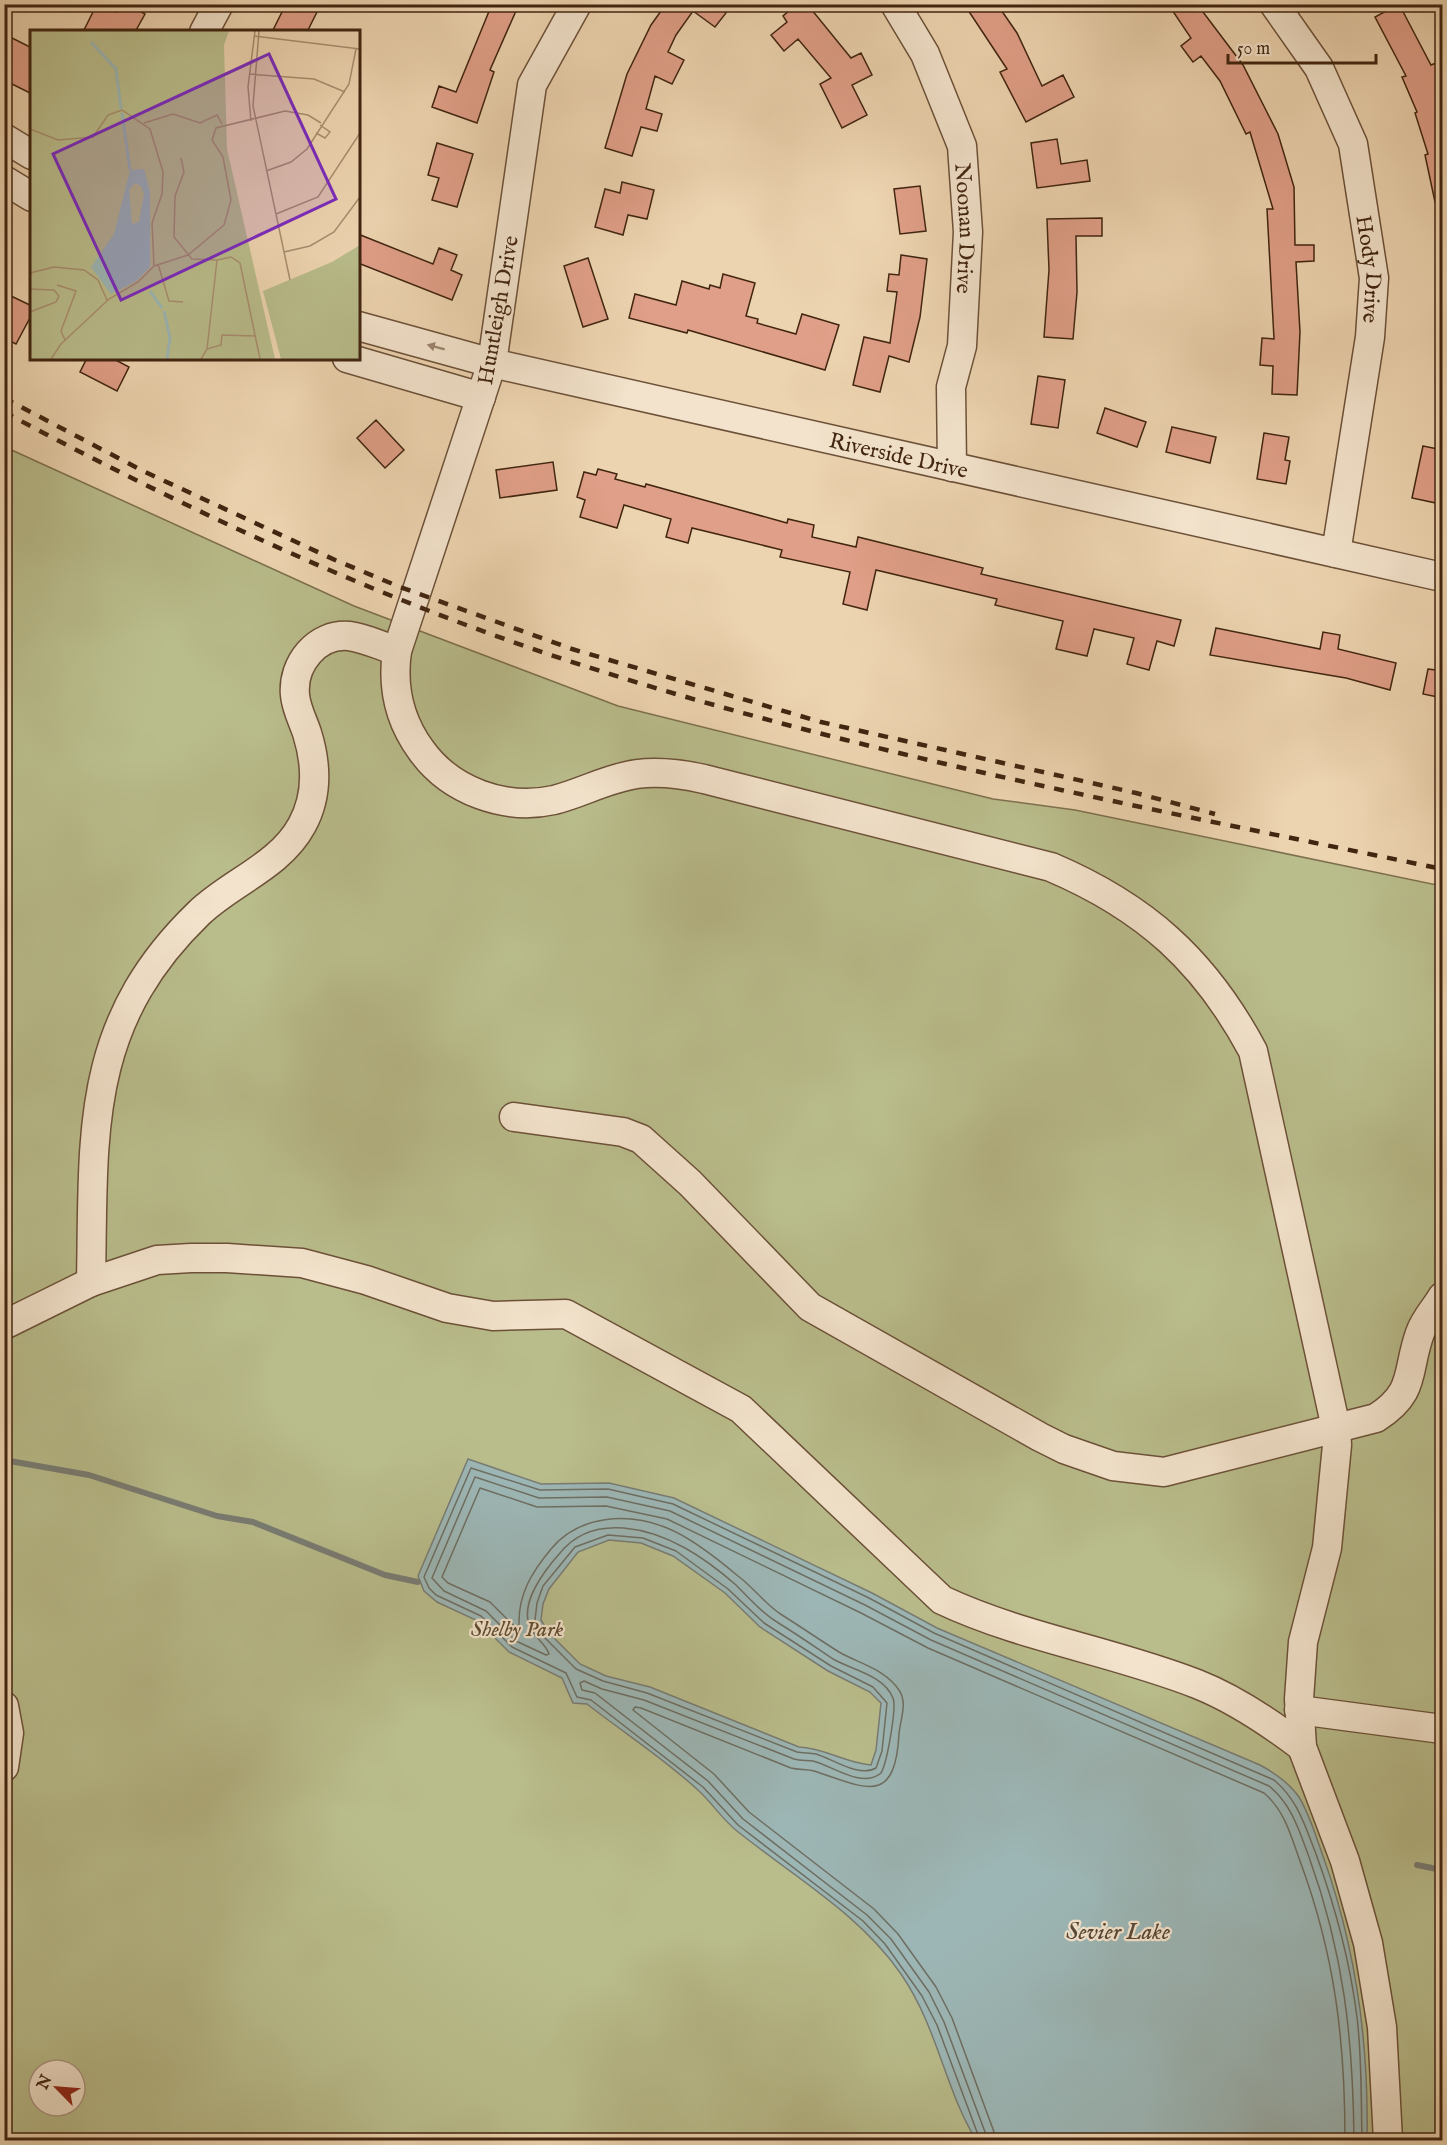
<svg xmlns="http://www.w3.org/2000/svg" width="1447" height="2145" font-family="'IM FELL English',serif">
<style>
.green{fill:#b9bc8b;stroke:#7d704e;stroke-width:1.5;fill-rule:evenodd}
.water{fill:#9cb6b5;stroke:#787c73;stroke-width:1.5;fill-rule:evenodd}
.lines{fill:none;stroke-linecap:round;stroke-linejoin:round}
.shore{stroke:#6e6e62;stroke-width:1.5}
.stream{stroke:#787c73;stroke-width:6}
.building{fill:#e09f88;stroke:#412510;stroke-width:1.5}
.minor-casing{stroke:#6c5138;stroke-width:31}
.minor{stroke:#f3e3cc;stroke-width:28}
.rail{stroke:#412510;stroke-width:4.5;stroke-dasharray:10 10;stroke-linecap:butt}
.oneway{fill:#9a846e}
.labels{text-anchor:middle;stroke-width:4.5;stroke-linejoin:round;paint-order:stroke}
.street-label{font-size:22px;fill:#412510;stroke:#f3e3cc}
.park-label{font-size:22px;font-style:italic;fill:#5f4b2f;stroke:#f3e3cc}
.water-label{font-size:24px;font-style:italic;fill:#584939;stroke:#f3e3cc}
.inset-river{fill:none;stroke:#9cb6b5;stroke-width:3}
.inset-road{fill:none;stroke:#a88e70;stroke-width:1.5}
.view{fill:#7b2cbf;fill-opacity:0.15;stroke:#7b2cbf;stroke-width:3}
.inset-edge{fill:none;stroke:#412510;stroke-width:3}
</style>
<rect width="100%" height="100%" fill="#edd4b0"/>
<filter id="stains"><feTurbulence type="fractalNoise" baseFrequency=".00333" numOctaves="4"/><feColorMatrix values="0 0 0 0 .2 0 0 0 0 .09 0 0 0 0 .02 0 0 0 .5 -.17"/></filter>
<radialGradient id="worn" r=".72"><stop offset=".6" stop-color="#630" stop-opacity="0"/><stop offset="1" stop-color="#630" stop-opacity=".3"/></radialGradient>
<!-- green -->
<path class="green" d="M5 447 354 606 618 706 993 799 1075 810 1442 886V2140H5ZM39 2070H75V2106H39Z"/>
<!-- water -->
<path class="water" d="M468 1459 541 1484 609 1483 674 1498 872 1593 937 1628 1260 1765C1275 1773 1289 1783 1299 1797 1310 1815 1316 1837 1323 1856 1356 1948 1369 2043 1367 2140H976C944 2087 938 2028 901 1974 860 1914 793 1876 737 1831 722 1819 713 1804 699 1791 665 1759 624 1733 587 1704L573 1703 562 1678 509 1652 478 1621 437 1602 424 1591 418 1576ZM609 1540 641 1543 673 1556 725 1593 760 1627 828 1671 870 1692 881 1703 876 1750 871 1765C845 1763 825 1748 799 1747L650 1687 606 1676 580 1664 549 1633 541 1620 543 1604 549 1589 578 1552Z"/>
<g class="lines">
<!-- shore -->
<path class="shore" d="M608 1535 643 1538 676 1551 728 1589 764 1623 831 1666 873 1687 887 1703 882 1751 876 1768C859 1778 833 1759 816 1754 810 1753 803 1753 797 1752L647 1693 603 1681 576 1669 544 1637 535 1620 537 1603 543 1586 575 1547Z
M980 2140 937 2025 922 1996 885 1944 863 1921 738 1825 703 1787 591 1700 577 1697 566 1673 512 1647 481 1616 436 1595 429 1588 424 1577 471 1468 540 1490 608 1489 673 1504 869 1598 934 1633 1274 1780C1298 1800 1305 1826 1316 1854 1335 1906 1350 1962 1357 2017 1362 2058 1361 2099 1362 2140
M988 2140 944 2022 929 1992 891 1939 867 1915 743 1819 708 1781 595 1693 582 1690 580 1683 584 1681 602 1689 644 1700 794 1759C801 1761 807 1760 813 1761 833 1766 862 1789 881 1773 887 1763 897 1707 893 1698 884 1675 852 1670 833 1659 815 1647 798 1635 780 1624 763 1614 750 1599 736 1585 704 1557 667 1532 624 1528 599 1526 576 1533 560 1553 544 1571 518 1605 531 1629 536 1638 547 1646 549 1654L546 1655 516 1641 486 1611 444 1591 432 1578 475 1477 539 1498 607 1497 670 1511 865 1605 931 1640 1269 1786C1292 1805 1299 1830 1309 1857 1344 1954 1353 2038 1354 2140
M997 2140 952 2018 936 1987 898 1934 874 1909 749 1812 714 1774 633 1710 635 1707 641 1708 791 1768C799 1770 806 1769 814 1771 864 1787 895 1808 899 1734 900 1720 908 1703 899 1690 885 1669 860 1664 839 1652 820 1640 801 1627 782 1615 765 1604 754 1588 738 1576 719 1560 690 1537 667 1528 628 1512 579 1515 551 1549 532 1572 518 1594 519 1625L515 1627 490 1602 448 1583 442 1577 480 1488 537 1507 606 1506 667 1519 861 1613 928 1648 1264 1793C1285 1811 1291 1836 1300 1861 1335 1955 1345 2041 1345 2140"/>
<!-- stream -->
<path class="stream" d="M4 1460 89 1475 217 1516 253 1522 385 1575 418 1582
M1417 1865 1442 1870"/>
</g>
<!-- building -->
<path class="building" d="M97 4 116 12 120 4H128L145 14 135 32H83Z
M286 4H321L307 32H272Z
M492 4H519L490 70 494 72 477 123 432 107 439 86 456 92Z
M666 4H714L726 13 715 27 693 11 676 35 668 52 684 60 672 84 655 76 646 109 662 114 657 131 641 127 632 156 605 148 627 74 651 25Z
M797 4H807L851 58 861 53 872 75 852 85 867 115 842 128 820 84 831 78 798 39 784 51 771 35 787 22 783 16Z
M964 4H997L1017 33 1042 86 1063 75 1074 97 1026 122 1000 72 1007 69Z
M1168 4H1197L1243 65 1278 134 1294 187 1295 245H1314V261L1296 262 1300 332 1297 395 1272 394 1273 366 1260 365 1262 338 1274 339 1267 209H1273L1250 132 1246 134 1220 81 1201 56 1193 62 1181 46 1191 38Z
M1399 4 1431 65 1436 63 1443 79V201L1435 202 1425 155 1428 154 1415 113 1417 112 1402 77 1406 76 1375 17Z
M4 34 32 48V94L4 80Z
M1057 139 1061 164 1087 160 1090 181 1037 188 1031 143Z
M437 143 473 154 457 207 432 200 439 178 428 175Z
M622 182 654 190 647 219 628 215 623 235 595 227 605 189 620 193Z
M920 186 926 231 900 234 894 189Z
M1102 218V236H1076L1077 292 1073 339 1044 337 1049 270 1047 219Z
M358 234 433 264 439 248 457 255 451 270 462 275 452 300 358 263Z
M901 255 927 259 920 317 909 362 889 356 880 392 853 385 864 337 890 343 897 292 887 291 889 274 899 275Z
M588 258 608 319 583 327 564 266Z
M723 274 755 283 746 316 758 319 757 323 796 334 802 314 839 325 825 370 688 330 687 333 629 318 635 294 676 305 682 281 709 289 710 285 720 288Z
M11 296 32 306V314L16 344 4 338V310Z
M87 358H112L129 367 117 391 80 372Z
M1038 376 1065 380 1058 428 1031 424Z
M1105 408 1146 422 1137 447 1097 433Z
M376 420 404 450 385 468 357 438Z
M1172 427 1216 437 1210 463 1166 452Z
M1264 433 1289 437 1285 460 1290 461 1286 484 1257 479Z
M1423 446 1443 450V474L1436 503 1412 498Z
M553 462 557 490 500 498 496 470Z
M598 469 617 474 615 479 645 487 646 484 787 523 788 519 814 525 812 537 856 547 858 537 983 568 981 574 1181 620 1174 646 1157 641 1149 670 1127 664 1134 638 1094 629 1087 656 1056 649 1063 621 995 605 997 599 876 570 867 610 843 604 850 572 780 557 782 550 692 528 688 543 666 537 671 519 624 505 617 528 580 517 585 500 577 497 584 472 596 475Z
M1216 628 1320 649 1323 632 1340 635 1338 649 1396 663 1390 690 1346 678 1210 655Z
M1428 669 1443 671V698L1423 694Z"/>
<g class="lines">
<!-- minor casing -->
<g class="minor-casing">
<g id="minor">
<path d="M577 4 532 85 492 363 397 651C392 686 399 720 421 750 450 791 505 811 554 800 582 793 608 778 637 774 660 771 682 774 704 779L1051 867C1145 907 1205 961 1253 1051L1336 1428 1337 1445 1327 1548 1303 1642 1299 1699 1302 1747 1345 1861 1368 1943 1382 2027 1388 2140"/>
<path id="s1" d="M895 4 925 54 962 146 968 232 962 346 951 387 952 467"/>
<path id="s2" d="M1274 4 1319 68 1353 144 1374 278 1370 337 1336 553"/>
<path d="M204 32 219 4"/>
<path d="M4 138 32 155"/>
<path d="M4 180 32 197"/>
<path id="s3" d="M358 326 492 363 1442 577"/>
<path d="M347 358 481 397"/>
<path d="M514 1117 623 1132 641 1139 690 1183 810 1307 1040 1437 1064 1449 1113 1466 1164 1472 1376 1418C1417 1392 1406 1371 1420 1333 1425 1319 1435 1309 1442 1297"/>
<path d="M91 1282C94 1134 83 1025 199 913 231 882 280 866 302 825 318 796 317 765 307 733 303 721 296 708 295 695 292 664 317 633 349 636 365 638 381 646 397 651"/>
<path d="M4 1325 91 1282 157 1260 191 1258H227L302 1263 366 1280 447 1308 493 1316 566 1314 741 1409 942 1600C1023 1638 1113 1651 1197 1684 1235 1699 1269 1722 1302 1747"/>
<path d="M4 1706 9 1733 4 1767"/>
<path d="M1299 1710 1442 1729"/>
</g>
</g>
<!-- minor -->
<use href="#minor" class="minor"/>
<!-- rail -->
<path class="rail" d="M4 398 143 471 335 560 400 587 572 649 821 722 1136 793 1215 814
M4 412C186 509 373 597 569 661 854 754 1149 808 1442 869"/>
</g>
<!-- one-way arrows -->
<defs><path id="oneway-solid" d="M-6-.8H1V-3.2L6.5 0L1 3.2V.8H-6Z" transform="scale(1.5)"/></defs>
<use class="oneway" href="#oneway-solid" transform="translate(436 347) rotate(-165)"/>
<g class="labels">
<!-- street labels -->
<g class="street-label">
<text dy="8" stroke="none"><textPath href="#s1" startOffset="240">Noonan Drive</textPath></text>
<text dy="8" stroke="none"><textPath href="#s2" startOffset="288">Hody Drive</textPath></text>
<text transform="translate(497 310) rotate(-80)" y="8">Huntleigh Drive</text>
<text dy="8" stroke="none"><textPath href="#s3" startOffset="556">Riverside Drive</textPath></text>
</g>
<!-- park labels -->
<g class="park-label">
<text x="517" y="1636">Shelby Park</text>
</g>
<!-- water labels -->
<g class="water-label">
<text x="1118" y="1939">Sevier Lake</text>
</g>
</g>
<!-- overview -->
<g transform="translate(30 30)">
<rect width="330" height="330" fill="#edd4b0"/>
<path d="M0 1H199L194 15 197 119 245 329H0ZM330 215V329H251L233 261 302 232Z" fill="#b9bc8b"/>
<path d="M114 139 120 162V237L106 251 81 264 61 237 84 204 100 140ZM105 153 111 156 114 164 109 192 102 194 99 160Z" fill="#9cb6b5" fill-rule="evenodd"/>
<path class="inset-river" d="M61 12 86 39 91 79M92 83 100 140M120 261 132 278M134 281 140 308 137 329"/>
<path class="inset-road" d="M229 1 223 76 260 250M224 6 330 19M219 44 284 49 315 62M221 91 218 57 225 1M114 93 143 84 170 93 187 85 192 94M0 99 28 110 63 107 78 85 92 80 120 99 133 142 132 164 122 193 124 236M286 103 295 108 300 102 290 95M151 128 154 142 145 166 144 207 162 229 187 230M236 141 261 132 277 119 319 54 326 19M246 184 288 167 330 103M254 222 280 216 304 202 330 167M128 234 139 271 153 272M0 243 24 237 54 240 68 250 77 270M27 255 46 261 31 301 35 310M0 259 24 260 29 266 26 272 0 282M177 319 191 315 192 305 225 306M21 329 31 314 79 269 108 252 124 236 158 225 194 195 201 170 193 127 182 110 186 98 255 81 278 85 291 93M171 329 177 319 187 230 201 227 210 233 230 329"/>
<path class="view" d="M239 24 306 169 91 270 23 124Z"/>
<rect width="330" height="330" class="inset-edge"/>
</g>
<!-- margin -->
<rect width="1447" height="2145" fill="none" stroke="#edd4b0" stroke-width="24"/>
<rect x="6" y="6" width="1435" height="2133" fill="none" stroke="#412510" stroke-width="3"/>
<rect x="12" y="12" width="1423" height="2121" fill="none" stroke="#412510" stroke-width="1.5"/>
<!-- north arrow -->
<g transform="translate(57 2088) rotate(295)"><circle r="28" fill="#f3e3cc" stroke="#ac9781" stroke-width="1.5"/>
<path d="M0-4.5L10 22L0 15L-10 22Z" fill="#8f2418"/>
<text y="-9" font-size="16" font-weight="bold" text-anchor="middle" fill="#412510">N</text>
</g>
<!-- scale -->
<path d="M1228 54v9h148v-9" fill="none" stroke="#412510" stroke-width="3"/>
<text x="1237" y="54" font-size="18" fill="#412510" stroke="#f3e3cc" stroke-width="4.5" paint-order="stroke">50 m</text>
<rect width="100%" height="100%" filter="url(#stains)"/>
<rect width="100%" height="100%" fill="url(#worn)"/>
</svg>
